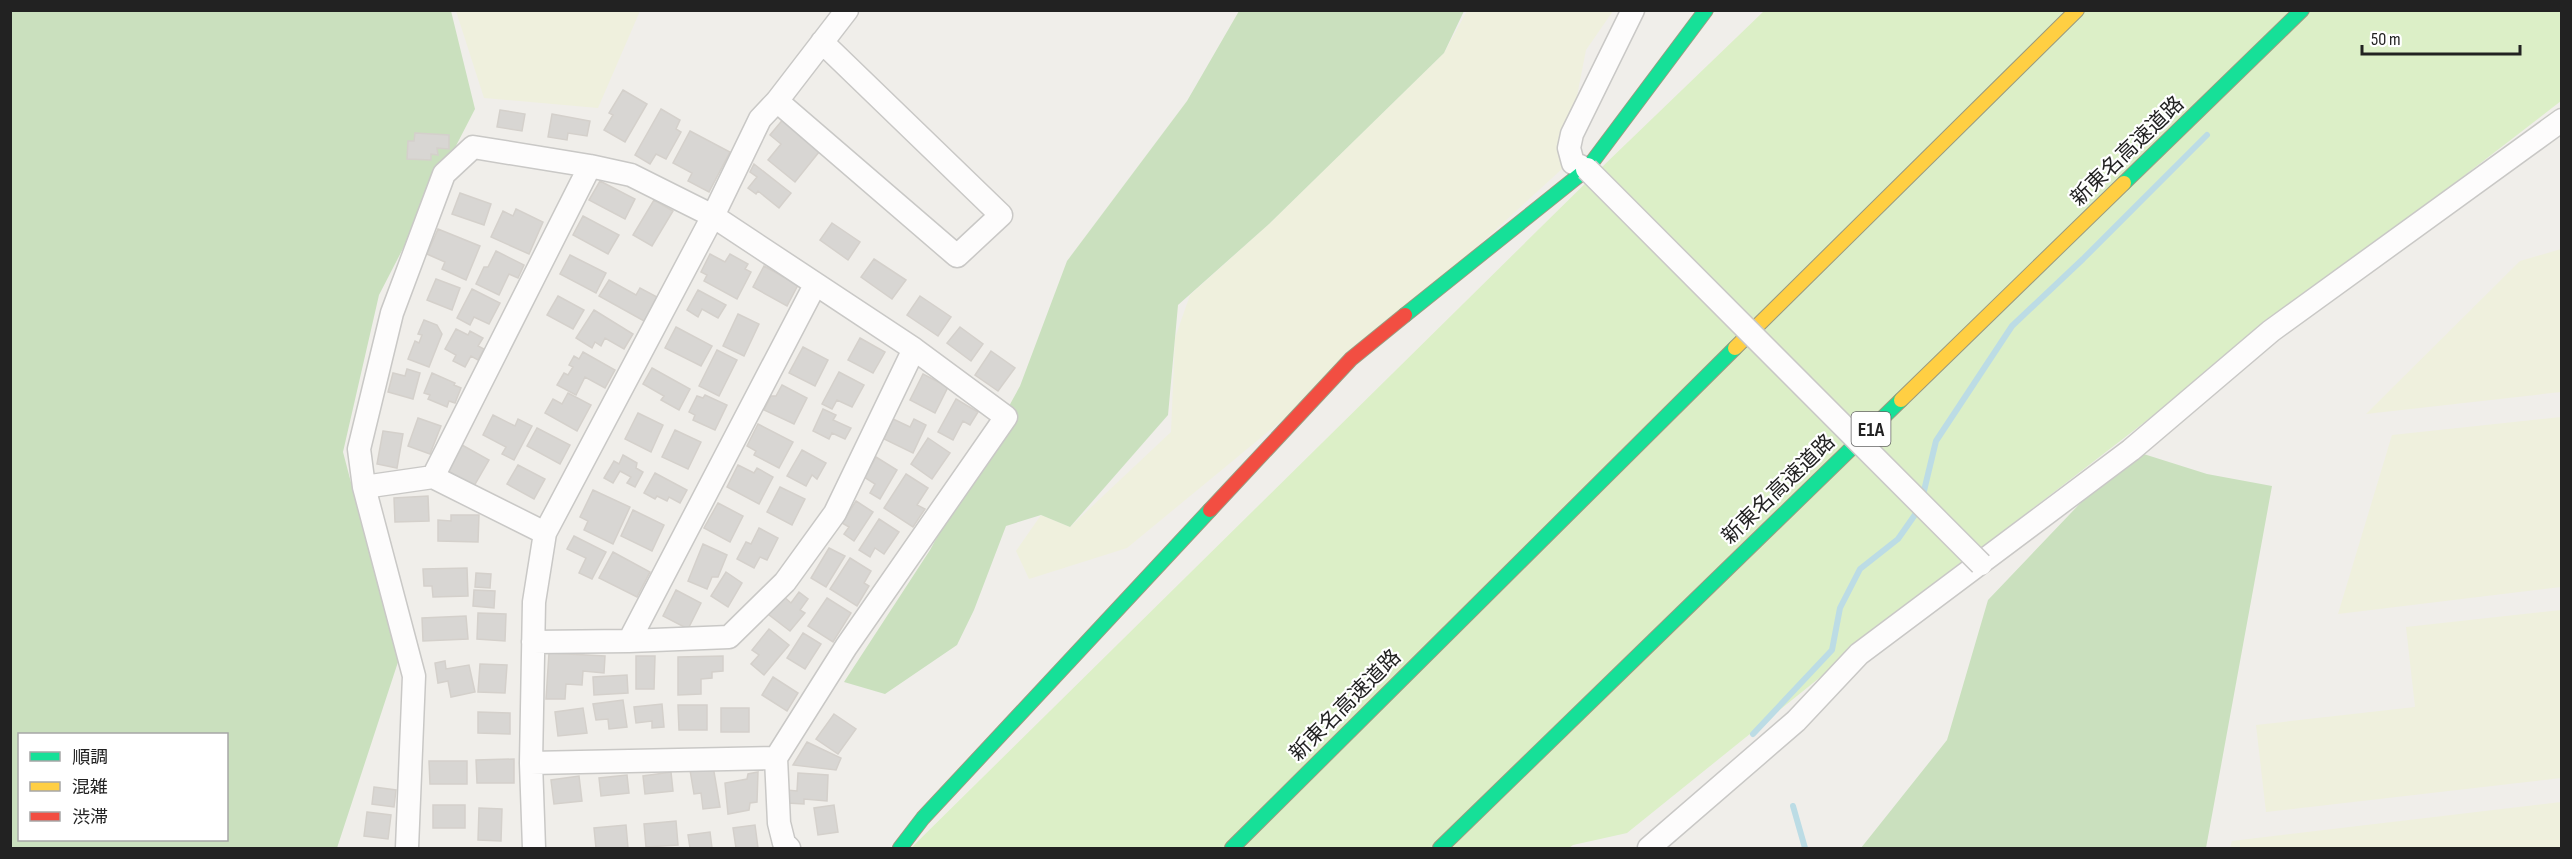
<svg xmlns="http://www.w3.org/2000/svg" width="2572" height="859" font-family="'Sofia Sans Condensed','Noto Sans JP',sans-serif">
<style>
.farmland{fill:#eff0dd}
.grass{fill:#dcefc7}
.forest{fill:#cae0be;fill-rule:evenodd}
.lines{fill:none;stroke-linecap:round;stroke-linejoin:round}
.stream{stroke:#bcdce5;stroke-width:6}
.building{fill:#d8d6d3;stroke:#d4d0cb;stroke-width:1.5}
.street-casing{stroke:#c9c8c6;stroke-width:25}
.fast-casing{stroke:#999b80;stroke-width:16}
.slow-casing{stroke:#999b80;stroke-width:16}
.jam-casing{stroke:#999b80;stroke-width:16}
.street{stroke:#fdfcfc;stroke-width:22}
.fast{stroke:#16e098;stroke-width:14}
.slow{stroke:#ffcf43;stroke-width:14}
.jam{stroke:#f24e42;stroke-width:14}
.street-bridge-casing{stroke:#c9c8c6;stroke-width:25;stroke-linecap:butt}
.street-bridge{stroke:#fdfcfc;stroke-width:22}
.labels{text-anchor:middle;stroke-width:4.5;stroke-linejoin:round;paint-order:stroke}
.shield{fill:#fff;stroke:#646464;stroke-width:1.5}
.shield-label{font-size:20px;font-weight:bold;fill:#222}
.street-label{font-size:21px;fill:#222;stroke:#fff}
</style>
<rect width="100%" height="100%" fill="#f0eeea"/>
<!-- farmland -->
<path class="farmland" d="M456 11 457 10 640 11 598 108 484 98Z
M1467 11H1613L1586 50 1563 168 1337 375 1127 548 1029 579 1016 551 1041 515 1070 527 1171 432 1175 338 1190 295 1269 224 1444 53Z
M2561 249V392L2366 414 2520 261Z
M2561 417V587L2338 614 2392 435Z
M2561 610V778L2266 812 2256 725 2415 707 2406 627Z
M2561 802V848H2230L2232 841Z"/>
<!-- grass -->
<path class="grass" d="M1764 11H2561V101L1967 559 1627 833 1573 845 1569 848H911L1602 167Z"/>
<!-- forest -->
<path class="forest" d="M10 11H451L475 109 379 295 343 452 398 662 337 848H11ZM20 734H226V840H20Z
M1239 11H1464L1444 53 1269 224 1178 305 1168 415 1070 527 1041 515 1006 526 974 610 957 645 885 694 844 682 930 550 1020 386 1067 261 1187 101Z
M2131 450 2207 474 2272 486 2206 848H1861L1947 740 1988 600Z"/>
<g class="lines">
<!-- stream -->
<path class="stream" d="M1922 499 1936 441 2012 326 2083 259 2207 135
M1753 734 1832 650 1840 608 1860 569 1898 539 1919 509
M1793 806 1805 848"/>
</g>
<!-- building -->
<path class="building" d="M623 90 647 104 625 142 604 130 613 115 609 113Z
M661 109 680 120 676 129 681 132 666 159 656 154 650 164 635 155Z
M500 110 525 114 522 131 497 127Z
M552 114 590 121 587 136 568 133 567 140 548 137Z
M785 117 823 147 795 182 768 160 781 144 770 135Z
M690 131 730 152 709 192 688 181 692 173 673 163Z
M415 133 449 135V149L437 148 438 155 431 154V160L407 159 408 141H414Z
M754 164 791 193 779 208 758 191 756 194 748 188 757 177 750 172Z
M600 181 635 199 625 219 589 200Z
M460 193 491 204 484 225 452 214Z
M654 200 673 211 652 246 633 235Z
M516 209 543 222 529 254 491 237 503 211 513 216Z
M583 216 619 235 608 254 573 235Z
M832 223 860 242 848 260 820 240Z
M438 229 480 246 466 280 442 269 445 262 427 254Z
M496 251 524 265 518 278 509 274 499 295 476 284 484 267H488Z
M710 254 725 262 730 254 748 264 745 269 751 272 737 299 704 281 707 275 701 272Z
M570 255 606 273 596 293 560 274Z
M874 259 906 280 892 299 861 277Z
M764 266 798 285 787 306 753 287Z
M436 279 460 288 452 310 427 300Z
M609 280 636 295 640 288 657 297 644 321 599 296Z
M472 289 500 303 489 324 474 317 470 325 457 318Z
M698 290 726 305 718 318 702 309 698 317 687 310Z
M558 296 584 310 573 329 547 315Z
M920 296 951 317 938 336 907 315Z
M594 310 633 334 624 349 605 338 601 346 595 342 592 348 576 338Z
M738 314 759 324 744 356 723 346Z
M424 320 437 325 442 334 429 367 408 359 415 341 419 343 422 335 418 334Z
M676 327 712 346 701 366 665 348Z
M960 327 983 344 971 361 947 343Z
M456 329 468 335 470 331 483 338 478 346 484 349 478 360 471 356 465 367 453 361 456 355 445 349Z
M860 338 885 352 873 373 848 360Z
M803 347 828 360 815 386 789 373Z
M717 350 737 360 719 396 699 386Z
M991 351 1015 368 998 391 975 375Z
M583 352 615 370 605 388 585 377 576 395 557 385 564 373 568 375 573 367 569 365 574 356 579 359Z
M652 368 690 389 679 410 661 400 664 396 643 384Z
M407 369 420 373 413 399 388 392 393 373 405 376Z
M839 372 864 385 852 407 837 400 832 409 822 404Z
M432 373 455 383 454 385 461 388 455 403 449 401 447 407 428 399 430 395 424 393Z
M923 374 948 387 935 413 910 400Z
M782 385 807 398 794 424 764 410 771 396H776Z
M568 393 591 405 577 431 545 413 553 399 562 404Z
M705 395 727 405 715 430 693 420 695 415 689 412 697 396 703 398Z
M956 399 978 412 970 425 963 421 953 440 938 432Z
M823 409 836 415 833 420 851 428 845 439 832 433 829 439 813 431Z
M638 413 663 425 651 452 625 439Z
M493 415 515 426 518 419 532 426 514 460 502 454 506 447 483 435Z
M418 418 441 426 430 454 408 446Z
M893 419 910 427 914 419 926 425 913 453 884 439Z
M758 424 793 442 779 468 754 455 756 451 747 446Z
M537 428 570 445 560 464 527 446Z
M675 430 701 442 688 469 662 457Z
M383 431 403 434 397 468 377 464Z
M928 438 950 453 932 479 911 464Z
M462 445 489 460 474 486 448 471Z
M802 450 826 463 817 479 812 475 806 486 787 476Z
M623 455 637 463 636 468 643 472 635 487 627 483 631 477 620 471 613 483 604 478 614 461 619 464Z
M876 457 897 470 880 499 870 493 875 484 864 477Z
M518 465 545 479 534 499 507 484Z
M738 465 754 473 757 468 773 477 759 504 727 487Z
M655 473 687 490 680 503 669 497 667 501 657 496 655 499 644 493Z
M906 474 928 488 917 505 925 509 913 527 884 508Z
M780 487 805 499 792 525 767 512Z
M593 490 630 507 613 544 584 530 588 521 580 517Z
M428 496 429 521 395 522 394 498Z
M856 501 873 512 854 541 844 534 849 527 842 523Z
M718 503 743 516 730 542 704 528Z
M633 510 664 525 652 551 621 536Z
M451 515H479L478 542 438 541V520L451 521Z
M879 519 899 532 884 554 875 548 870 557 859 550Z
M759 528 778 538 767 560 760 557 754 568 737 559 746 542 751 544Z
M574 536 606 552 592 579 579 573 586 558 567 549Z
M703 544 727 555 718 577H712L707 589 688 581Z
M829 548 845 556 826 587 811 578Z
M613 552 650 572 637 597 599 578Z
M850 558 871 571 864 583 869 586 857 606 830 589Z
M467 568 468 596 433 597 432 586H424L423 569Z
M726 572 742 583 728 607 711 596Z
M476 573 491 574 490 588 475 587Z
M474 590 495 591 494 608 473 606Z
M676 590 701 603 688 629 663 616Z
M799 592 808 599 800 610 805 613 790 631 768 614 782 595 791 603Z
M827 598 851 613 833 642 808 626Z
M478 613 506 614 505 641 477 639Z
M466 616 468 639 423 641 422 618Z
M769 629 789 645 764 675 751 664 759 655 752 650Z
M803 633 821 644 805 669 787 658Z
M549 653 605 656 604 673 583 671 582 685 566 684 565 699H546Z
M636 656H655L654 689H636Z
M723 656V671L712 672V678L701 679V694L678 695V657Z
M445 661 446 669 469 665 475 692 451 697 448 681 438 683 435 663Z
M480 664 507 665 505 693 478 692Z
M627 675 628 693 594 695 593 677Z
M773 677 798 693 787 711 762 695Z
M623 700 627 727 609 729 608 719 596 720 593 704Z
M662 704 664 727 652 728V721L636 723 634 707Z
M678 705H707V730H679Z
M583 708 587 733 558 736 555 712Z
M721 708H749V732H721Z
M478 712 510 713V734L478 733Z
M834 714 856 729 838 754 816 739Z
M807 742 841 758 836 770 793 765Z
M514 759V783H477L476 760Z
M429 761H467V784H430Z
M713 766 720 807 703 809 701 793 694 794 690 770Z
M671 772 673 791 645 794 643 776Z
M758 772 757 802 750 803 749 810 728 814 725 783 747 779 748 774Z
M798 773 828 775 827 801 804 799V804L787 803V790L797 791Z
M627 775 629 793 601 796 599 778Z
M579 776 582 801 554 804 551 780Z
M374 787 396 790 394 807 372 804Z
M433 805H465V828H433Z
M834 805 838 832 818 835 814 808Z
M479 808 502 809 501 841 478 840Z
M367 812 391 815 388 839 364 836Z
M676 821 678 845 646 847 644 824Z
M626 825 628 848H596L594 828Z
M755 825 758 848H736L733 828Z
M710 832 712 848H690L688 835Z"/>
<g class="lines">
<!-- street casing -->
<g class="street-casing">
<path id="street" d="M777 101 957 256 1001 215 822 42
M1587 169 1573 163 1569 148 1572 134 1633 10
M433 477 590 166
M364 487 433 477 545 533
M629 641 729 637 785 582 835 513 914 349
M533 642 629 641 815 285
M531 763 776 758
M407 848 414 676 364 487 359 449 392 313 444 174 473 147 590 166 631 175 713 216 914 349 1006 417 846 647 776 758 779 823 784 843 789 848
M534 848 531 763 534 602 545 533 713 216 760 119 777 101 847 10
M1649 848 1796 721 1859 654 2131 450 2271 331 2562 120"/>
</g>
<!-- fast casing -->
<g class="fast-casing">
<path id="fast" d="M2124 183 2302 10
M1405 315 1587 169 1706 10
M900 848 923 818 1210 510
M1232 848 1735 348
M1440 848 1901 400"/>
</g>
<!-- slow casing -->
<g class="slow-casing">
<path id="slow" d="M1735 348 2077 10
M1901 400 2124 183"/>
</g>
<!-- jam casing -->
<g class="jam-casing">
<path id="jam" d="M1210 510 1351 359 1405 315"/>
</g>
<!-- street -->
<use href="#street" class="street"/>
<!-- fast -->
<use href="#fast" class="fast"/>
<!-- slow -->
<use href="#slow" class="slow"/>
<!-- jam -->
<use href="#jam" class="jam"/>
<!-- street-bridge casing -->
<g class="street-bridge-casing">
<path id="street-bridge" d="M1587 169 1981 564"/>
</g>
<!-- street-bridge -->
<use href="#street-bridge" class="street-bridge"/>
</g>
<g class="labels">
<!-- shield labels -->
<rect class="shield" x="1851.5" y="412" width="39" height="34" rx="4.5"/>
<g class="shield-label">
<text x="1871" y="436">E1A</text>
</g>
<!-- street labels -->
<g class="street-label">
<text transform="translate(2127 151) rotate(-44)" y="7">新東名高速道路</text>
<text transform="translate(1778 489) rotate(-44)" y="7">新東名高速道路</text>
<text transform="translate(1345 705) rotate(-45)" y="7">新東名高速道路</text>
</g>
</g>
<!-- border -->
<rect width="2572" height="859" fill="none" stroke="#222222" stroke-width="24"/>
<!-- legend -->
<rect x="18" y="733" width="210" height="108" fill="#ffffff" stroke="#a7a7a7" stroke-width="1.5"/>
<rect x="30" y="752" width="30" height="9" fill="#16e098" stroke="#a7a7a7" stroke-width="1.5"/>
<text x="72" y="763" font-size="18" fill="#222222">順調</text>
<rect x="30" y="782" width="30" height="9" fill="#ffcf43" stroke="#a7a7a7" stroke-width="1.5"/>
<text x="72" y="793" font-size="18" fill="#222222">混雑</text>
<rect x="30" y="812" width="30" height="9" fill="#f24e42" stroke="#a7a7a7" stroke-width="1.5"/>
<text x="72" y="823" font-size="18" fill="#222222">渋滞</text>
<!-- scale -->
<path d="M2362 45v9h158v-9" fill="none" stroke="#222222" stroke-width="3"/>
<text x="2371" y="45" font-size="18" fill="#222222" stroke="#ffffff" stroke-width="4.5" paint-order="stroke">50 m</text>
</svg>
